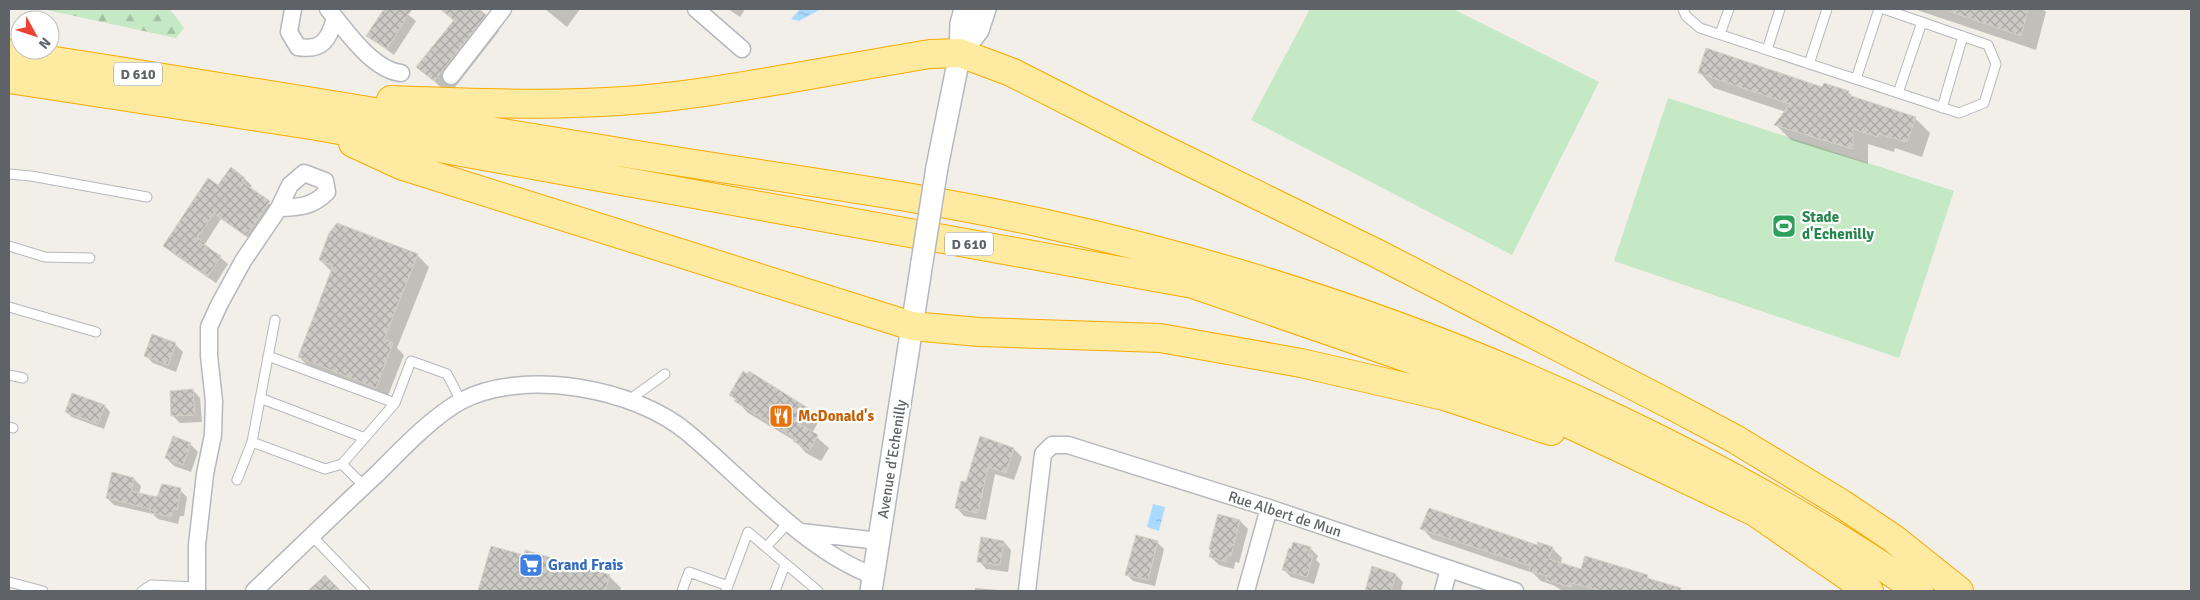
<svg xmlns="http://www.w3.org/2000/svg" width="2200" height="600" font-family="Signika,sans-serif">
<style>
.forest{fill:url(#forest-firs)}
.garden{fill:#c5e8c5}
.water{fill:url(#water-ripples)}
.shadow{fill:#0003}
.building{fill:url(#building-cross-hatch);stroke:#d6d1c6}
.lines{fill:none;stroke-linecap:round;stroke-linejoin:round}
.service-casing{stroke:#b5b8bc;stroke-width:11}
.minor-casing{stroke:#b5b8bc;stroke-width:19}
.tertiary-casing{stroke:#b5b8bc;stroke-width:24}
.trunk-casing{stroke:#f9ab00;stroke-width:30}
.service{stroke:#fff;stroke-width:9}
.minor{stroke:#fff;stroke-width:16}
.tertiary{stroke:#fff;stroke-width:21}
.trunk{stroke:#feeaa1;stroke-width:28}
.tertiary-bridge-casing{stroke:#b5b8bc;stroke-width:24;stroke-linecap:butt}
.tertiary-bridge{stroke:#fff;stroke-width:21}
.labels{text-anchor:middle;stroke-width:4.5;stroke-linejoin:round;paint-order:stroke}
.shield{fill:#fff;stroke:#8f9295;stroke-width:1}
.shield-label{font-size:14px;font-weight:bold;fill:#5f6368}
.leisure-label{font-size:15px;font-weight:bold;fill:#27864d;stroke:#fff;text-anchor:start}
.food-label{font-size:15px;font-weight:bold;fill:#c56008;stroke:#fff;text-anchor:start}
.street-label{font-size:15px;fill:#5f6368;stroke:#fff}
.shop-label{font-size:15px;font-weight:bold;fill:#366cbe;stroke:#fff;text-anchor:start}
</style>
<defs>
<pattern id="forest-firs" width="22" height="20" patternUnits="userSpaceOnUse" patternTransform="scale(1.25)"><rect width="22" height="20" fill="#c5e8c5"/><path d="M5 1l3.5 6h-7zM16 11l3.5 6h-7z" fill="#a3c0a4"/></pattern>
<pattern id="water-ripples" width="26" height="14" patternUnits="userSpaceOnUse" patternTransform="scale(1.25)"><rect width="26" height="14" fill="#aadaff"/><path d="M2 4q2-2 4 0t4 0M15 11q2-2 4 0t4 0" fill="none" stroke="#8eb4d2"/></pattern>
<pattern id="building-cross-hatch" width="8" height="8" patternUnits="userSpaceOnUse" patternTransform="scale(1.25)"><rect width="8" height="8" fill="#cccac5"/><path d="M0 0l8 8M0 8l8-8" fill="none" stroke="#a9a8a4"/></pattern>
</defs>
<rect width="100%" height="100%" fill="#f1efe8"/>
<!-- forest -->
<path class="forest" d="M42 9H168L173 13 184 28 176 38Z"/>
<!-- garden -->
<path class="garden" d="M1310 9H1453L1599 82 1512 255 1251 120Z
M1668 98 1954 191 1899 358 1614 261Z"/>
<!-- water -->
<path class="water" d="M800 9H821L799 21 791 19Z
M1153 504 1165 507 1159 531 1147 527Z"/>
<!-- shadow -->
<path class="shadow" d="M386 9H401L416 21 394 55 368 36Z
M440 9H480L499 31 449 95 418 66 454 21Z
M545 9H580L567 27Z
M728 9H745L740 17Z
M1914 9H2043L2046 12 2036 50Z
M1699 72 1848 92 1854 98 1915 118 1930 133 1922 157 1895 148 1894 152 1868 144V164L1791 140 1776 125 1786 112 1714 88Z
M244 178 252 186 250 188 276 209 254 242 221 219 205 244 228 264 216 283 172 253 164 246Z
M417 255 429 267 397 348 404 355 387 398 311 369 299 357 332 272 320 260Z
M175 344 183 352 176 372 153 363 145 355Z
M750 373 808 409 819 421 812 433 829 448 821 461 806 453 795 441 748 413 731 395Z
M193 390 200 398 202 422 180 423 172 415Z
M73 395 105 406 110 412 104 429 72 417 66 411Z
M981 438 1014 449 1022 457 1014 480 995 474 986 520 964 516 957 508Z
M190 444 198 452 191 472 174 466 166 458Z
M113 474 134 479 141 486 139 494 158 498 180 490 187 497 184 516H180L178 524 158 519 153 514 114 505 107 498Z
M1240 521 1248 529 1239 563 1235 562 1234 569 1219 565 1211 557Z
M1422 528 1552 548 1562 558 1561 564 1582 570 1647 576 1651 580 1677 591H1563L1553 585 1541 581 1533 573 1432 539Z
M1004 542 1011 550 1008 572 986 569 979 561Z
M1157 542 1164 549 1155 586 1133 581 1126 574Z
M1310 548 1318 556 1316 560 1320 564 1314 584 1291 577 1284 570Z
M1373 568 1396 575 1403 582 1401 589 1404 591H1366Z
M609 576 621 588 620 591H480Z
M975 588 998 590 999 591H975Z"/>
<!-- building -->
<path class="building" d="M384 9H412L387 49 366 36Z
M440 9H478L486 15 434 81 416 67 454 20Z
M1949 9H2028L2021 36 1949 11Z
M1706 48 1822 87 1824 83 1849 91 1848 95 1916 117 1907 142 1879 134 1878 137 1853 129V149L1774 125 1790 104 1698 73Z
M231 167 245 178 242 182 270 201 246 236 214 213 197 238 205 243 204 245 221 256 208 276 163 246 208 178 218 185Z
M337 223 418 254 384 339 393 343 376 388 298 357 333 266 319 260 329 233Z
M152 334 176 343 168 365 144 356Z
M743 371 747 374 749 371 808 408 799 424 818 435 809 451 793 441 795 438 734 401 736 399 729 395Z
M193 389 195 415 171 416 170 391Z
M72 393 105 405 98 424 65 412Z
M173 436 191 443 183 465 165 458Z
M980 436 1014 448 1006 473 988 467 978 513 955 508 961 481 966 482Z
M112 472 134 478 131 491 157 497 162 484 181 488 177 510 173 509 171 517 150 513 151 509 106 498Z
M1429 508 1537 545 1538 542 1553 547 1549 559 1581 569 1585 556 1648 575 1647 578 1681 588 1680 591H1602L1572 583 1571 587 1546 580 1547 576 1529 571 1530 566 1420 529Z
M1218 514 1240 520 1231 556 1227 555 1226 562 1209 557 1211 550 1209 549Z
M1136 535 1158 541 1148 580 1125 575Z
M981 537 1004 541 1000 565 977 562Z
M1293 542 1311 547 1308 554 1313 555 1307 577 1282 570 1289 548 1291 549Z
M491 546 524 555 525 550 610 575 605 591H478Z
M1372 566 1396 574 1391 591H1365Z
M325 575 341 591H308Z"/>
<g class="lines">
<!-- service casing -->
<g class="service-casing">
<path id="service" d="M1683 9 1686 16 1700 28 1959 113 1984 103 1996 64 1988 45 1884 9
M1720 34 1729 9
M1767 50 1780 9
M1809 64 1827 9
M1856 79 1879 9
M1898 93 1922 22
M1942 108 1963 36
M9 174 31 176 147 197
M9 246 45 257 90 258
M9 307 96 332
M268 356 395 403
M9 375 23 378
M260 398 365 438
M629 400 665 374
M9 427 13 428
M252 442 325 469 342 464
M237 480 252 442 275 320
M364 486 342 464 395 403 411 361 447 374 461 401
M312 536 365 591
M766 547 789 522
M9 582 43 591
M142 591 151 585 196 587
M682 591 689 572 728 586
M726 591 748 532 818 591
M775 591 785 565"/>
</g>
<!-- minor casing -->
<g class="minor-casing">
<path id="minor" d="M293 9 289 32 298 47C323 51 329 39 335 18
M328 9C346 30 372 70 401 73
M696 9 742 49
M451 76 503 9
M801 532 879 541
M197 591V545L205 474 213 435 214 401 209 356V327L219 305 243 261 279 208 290 185 304 173 325 181 327 192C312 207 300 207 279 208
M254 591C295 552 336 512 378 473 402 449 432 417 461 401 524 368 635 388 688 433 744 480 806 551 874 576
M1027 591 1043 454 1052 445H1068L1269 508 1515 591
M1246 591 1269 508
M1443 591 1449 569"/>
</g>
<!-- tertiary casing -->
<g class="tertiary-casing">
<path id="tertiary" d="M960 53 978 30 985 9
M937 167 960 53 961 24 965 9
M871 591 922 262"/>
</g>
<!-- trunk casing -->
<g class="trunk-casing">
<path id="trunk" d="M9 54C215 85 420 120 625 153 764 176 905 193 1042 223 1243 267 1437 332 1622 421 1724 470 1826 526 1919 591
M9 79 317 126 1193 284 1489 386 1755 512 1869 591
M391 100C491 104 591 108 690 94 771 83 850 67 930 54L960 53 1011 72 1155 145 1378 254 1673 406 1735 439 1842 504 1894 539 1959 591
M353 143 403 166 912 326 979 332 1160 338 1301 363 1444 396 1551 431"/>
</g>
<!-- service -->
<use href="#service" class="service"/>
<!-- minor -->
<use href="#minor" class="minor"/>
<!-- tertiary -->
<use href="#tertiary" class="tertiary"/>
<!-- trunk -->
<use href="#trunk" class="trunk"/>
<!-- tertiary-bridge casing -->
<g class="tertiary-bridge-casing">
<path id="tertiary-bridge" d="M922 262 937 167"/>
</g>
<!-- tertiary-bridge -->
<use href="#tertiary-bridge" class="tertiary-bridge"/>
</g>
<!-- icons -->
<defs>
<g id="stadium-square" transform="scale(1.25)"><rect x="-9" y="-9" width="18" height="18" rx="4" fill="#2e9e5b" stroke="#fff"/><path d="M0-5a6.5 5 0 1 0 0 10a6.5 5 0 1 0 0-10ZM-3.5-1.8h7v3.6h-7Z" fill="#fff"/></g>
<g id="restaurant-square" transform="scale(1.25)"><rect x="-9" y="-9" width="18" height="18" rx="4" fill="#e8710a" stroke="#fff"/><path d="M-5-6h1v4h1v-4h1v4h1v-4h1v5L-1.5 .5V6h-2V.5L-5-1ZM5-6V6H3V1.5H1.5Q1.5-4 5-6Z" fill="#fff"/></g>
<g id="supermarket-square" transform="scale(1.25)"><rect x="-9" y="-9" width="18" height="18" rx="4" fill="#3f7fe0" stroke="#fff"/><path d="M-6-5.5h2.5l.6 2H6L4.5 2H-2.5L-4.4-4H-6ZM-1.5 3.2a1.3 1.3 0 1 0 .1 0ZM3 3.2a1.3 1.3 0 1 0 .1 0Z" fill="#fff"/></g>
</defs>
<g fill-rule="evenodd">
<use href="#stadium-square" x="1784" y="226"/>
<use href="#restaurant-square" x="781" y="416"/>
<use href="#supermarket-square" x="531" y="565"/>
</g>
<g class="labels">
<!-- shield labels -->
<g class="shield">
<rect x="114" y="62.5" width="48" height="23" rx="4"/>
<rect x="945" y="232.5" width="48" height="23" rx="4"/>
</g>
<g class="shield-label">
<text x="138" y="79">D 610</text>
<text x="969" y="249">D 610</text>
</g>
<!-- leisure labels -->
<g class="leisure-label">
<text x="1802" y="222">Stade<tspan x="1802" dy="17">d'Echenilly</tspan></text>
</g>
<!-- food labels -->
<g class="food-label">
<text x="798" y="421">McDonald's</text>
</g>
<!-- street labels -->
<g class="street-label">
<text transform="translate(892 459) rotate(-81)" y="5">Avenue d'Echenilly</text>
<text transform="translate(1285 514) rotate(18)" y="5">Rue Albert de Mun</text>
</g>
<!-- shop labels -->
<g class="shop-label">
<text x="548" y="570">Grand Frais</text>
</g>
</g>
<!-- border -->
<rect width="2200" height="600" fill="none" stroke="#5f6368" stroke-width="20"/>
<!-- north arrow -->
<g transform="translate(35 35) rotate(130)"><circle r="24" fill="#ffffff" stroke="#bfc1c3"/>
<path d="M0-4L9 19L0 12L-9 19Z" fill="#ea4335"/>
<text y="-8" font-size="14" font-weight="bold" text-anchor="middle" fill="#5f6368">N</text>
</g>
</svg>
